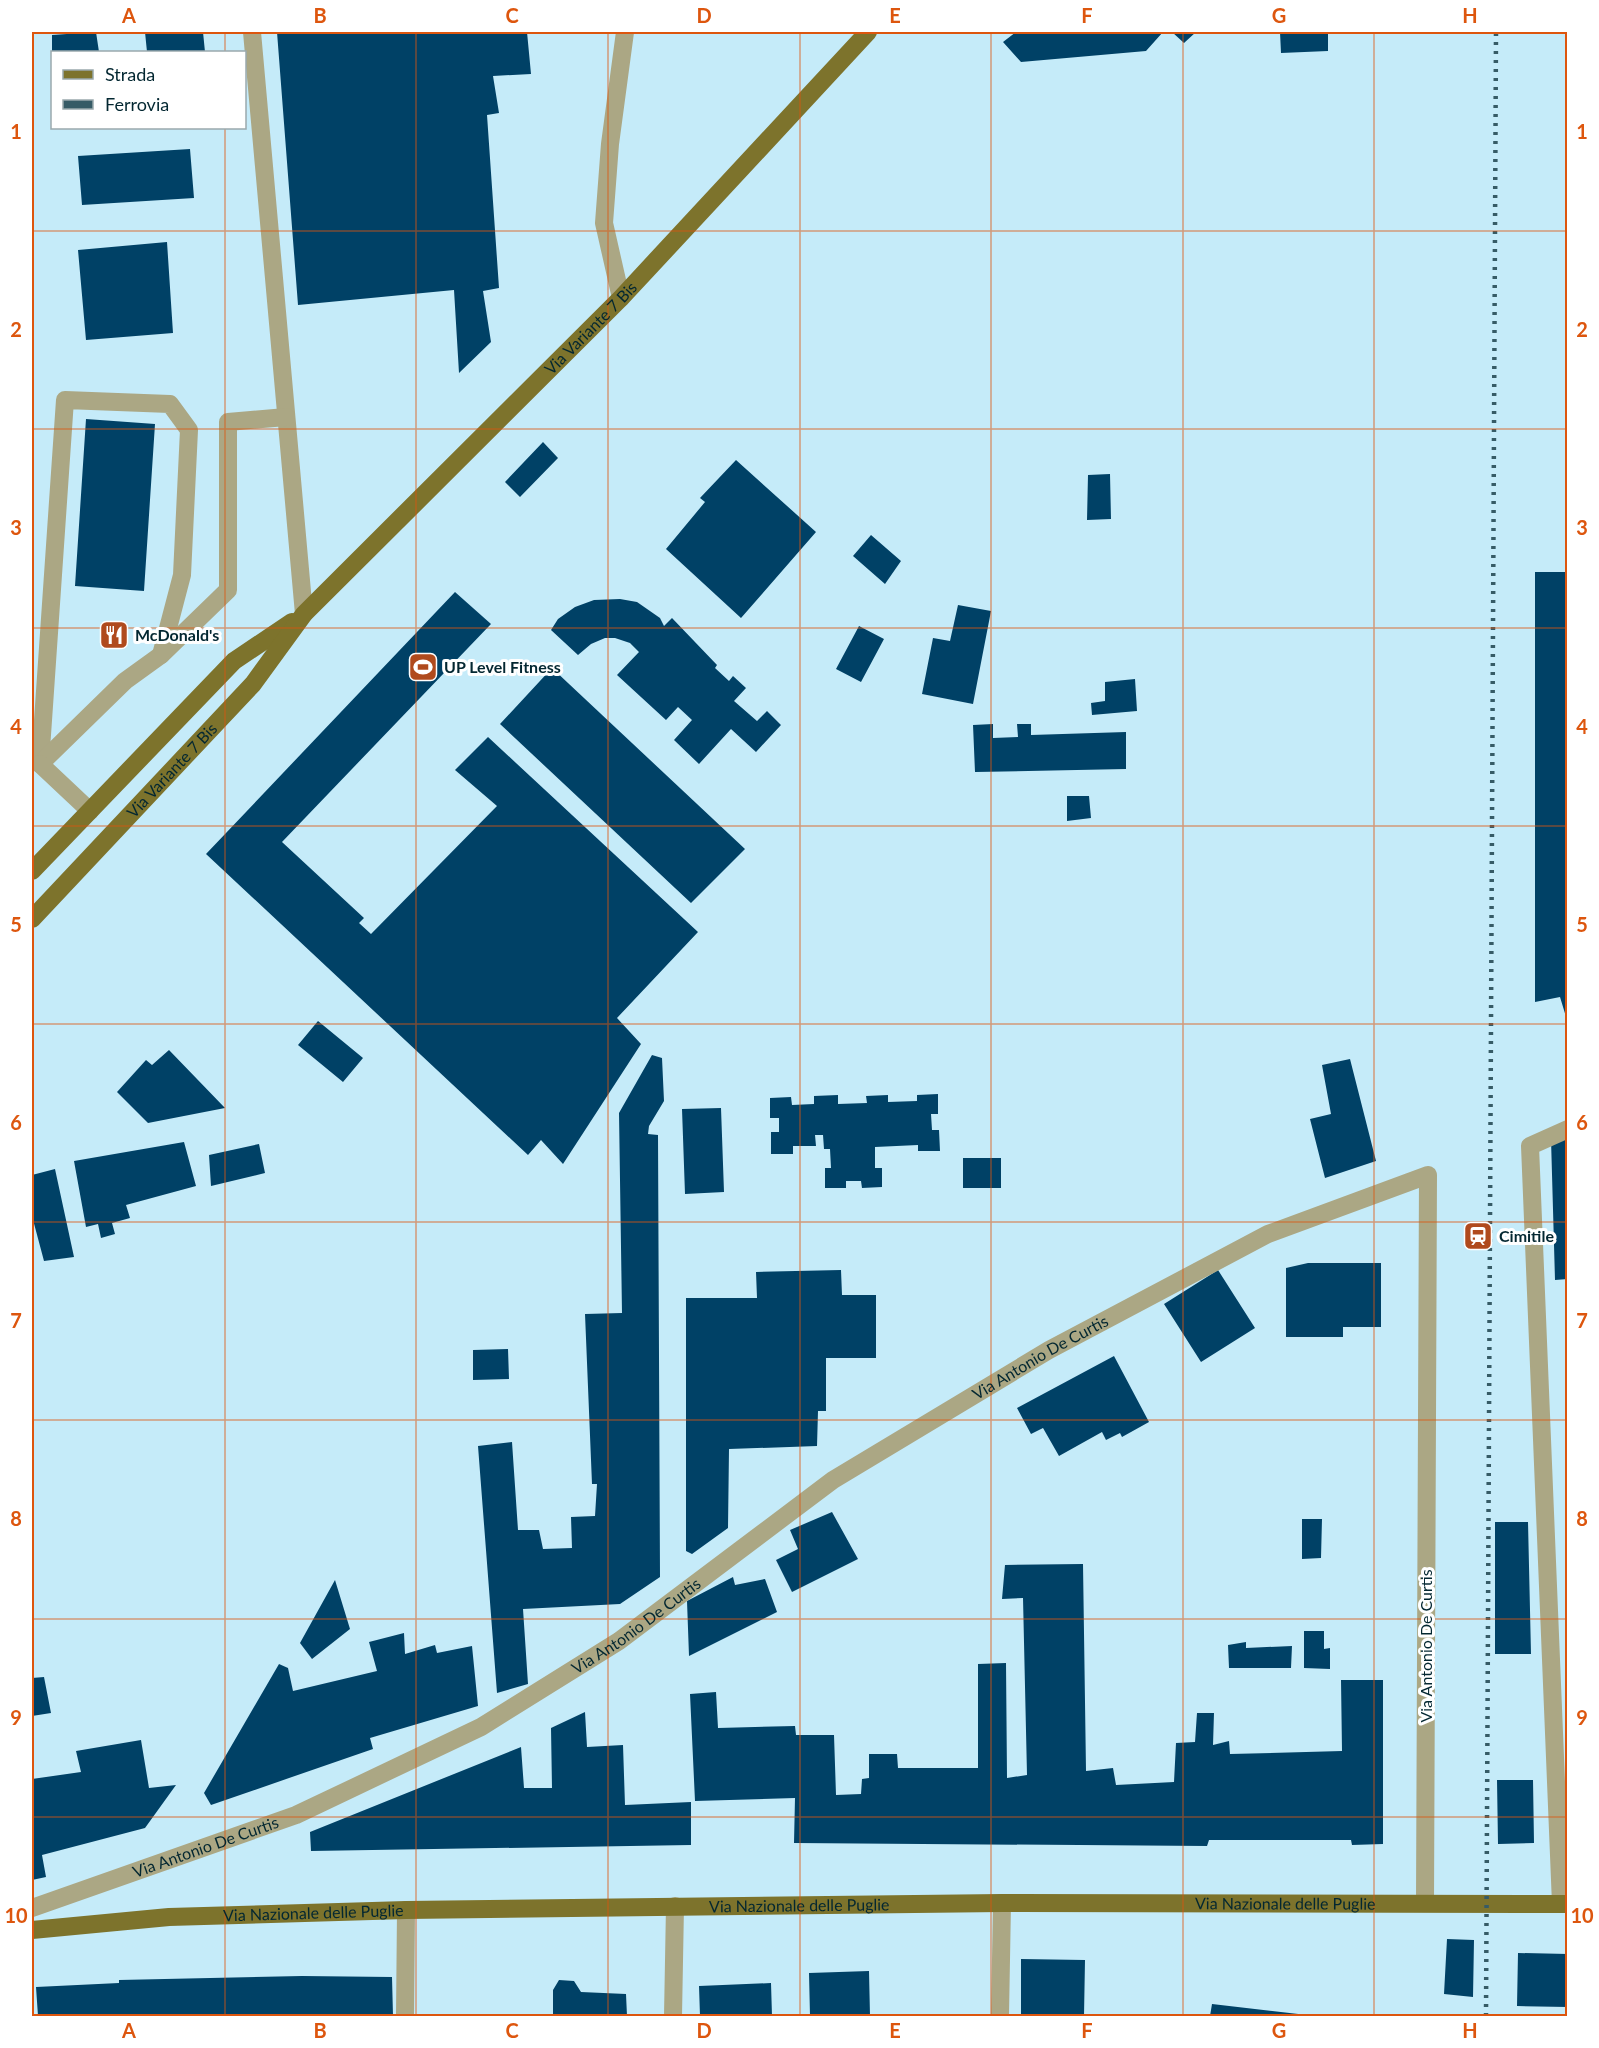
<svg xmlns="http://www.w3.org/2000/svg" width="1599" height="2048" font-family="Lato,sans-serif">
<style>
.building{fill:#004166}
.lines{fill:none;stroke-linecap:round;stroke-linejoin:round}
.minor{stroke:#aba784;stroke-width:18}
.major{stroke:#7d732c;stroke-width:18}
.rail{stroke:#365b66;stroke-width:4.5;stroke-dasharray:3 6;stroke-linecap:butt}
.grid{fill:none;stroke:#dd560e;stroke-width:1.5;stroke-opacity:0.55}
.labels{text-anchor:middle;stroke-width:6;stroke-linejoin:round;paint-order:stroke}
.street-label{font-size:16px;fill:#032731;stroke:#fff}
.poi-label{font-size:16px;font-weight:bold;fill:#032731;stroke:#fff;text-anchor:start}
.neatline{fill:none;stroke:#dd560e;stroke-width:2}
.grid-label{font-size:20px;text-anchor:middle;font-weight:bold;fill:#dd560e}
</style>
<rect width="100%" height="100%" fill="#c5ebf9"/>
<!-- building -->
<path class="building" d="M96 32 99 52H52V35Z
M145 32H203L205 52H147Z
M277 32H527L531 74 493 76 499 113 487 115 499 288 483 291 491 342 459 373 454 290 298 305Z
M1016 32H1163L1146 51 1021 62 1003 42Z
M1172 32H1196L1184 43Z
M1280 32H1328V51L1281 53Z
M190 149 194 198 82 205 78 156Z
M167 242 173 333 86 340 78 250Z
M86 419 155 424 144 591 75 586Z
M543 442 558 458 520 497 505 482Z
M736 460 816 532 741 618 666 549 705 502 700 498Z
M1110 474 1111 519 1087 520 1088 475Z
M871 535 901 561 885 584 853 556Z
M1535 572H1568L1567 1020 1560 997 1535 1002Z
M455 592 491 624 282 842 364 918 359 923 371 934 497 806 455 770 488 737 698 932 617 1018 641 1044 563 1164 541 1140 528 1155 206 854Z
M620 599 637 602 660 618 664 626 672 618 717 665 715 668 729 681 733 676 746 688 734 701 757 721 767 711 781 725 756 752 731 729 699 764 674 740 692 720 678 707 666 720 617 675 639 652 630 643 615 638H605L591 644 578 655 551 630 558 619 575 607 594 600Z
M958 605 991 611 973 704 922 694 933 638 950 641Z
M859 626 884 639 861 682 836 669Z
M552 668 745 849 691 903 500 724Z
M1135 679 1137 711 1092 715 1091 703 1105 701V682Z
M993 724V738L1018 737 1017 724H1031V735L1126 732V769L975 772 973 725Z
M1067 796H1089L1091 818 1067 821Z
M318 1021 363 1058 343 1082 298 1045Z
M169 1050 225 1108 148 1123 117 1092 146 1060 152 1065Z
M652 1055 662 1058 664 1101 649 1126 648 1134 658 1135 660 1577 620 1604 523 1609 528 1684 497 1693 478 1446 512 1442 518 1530H539L543 1549 572 1548 571 1517 595 1516 597 1484H592L585 1314 622 1313 619 1113Z
M1350 1059 1376 1161 1325 1178 1310 1119 1331 1114 1322 1065Z
M938 1094V1114H931L932 1130H939L940 1151H918V1145L875 1147V1168H882V1187L862 1188 861 1181H846V1188H825V1168H831L830 1149H824L823 1135H815L816 1146H793V1154H771V1132H779V1118H770V1098L791 1097 792 1105 814 1104V1096L838 1095V1104L867 1103 866 1096 888 1095V1102L917 1101V1095Z
M721 1108 724 1192 685 1194 682 1109Z
M1568 1138V1279L1555 1280 1551 1139Z
M184 1142 196 1186 126 1205 130 1218 112 1223 115 1234 101 1238 98 1224 86 1227 74 1161Z
M259 1144 265 1173 211 1186 209 1155Z
M963 1158H1001V1188H963Z
M55 1169 74 1257 44 1261 32 1216V1175Z
M1381 1263V1327H1343V1337H1286V1268L1308 1263Z
M841 1270 842 1295H876V1358H826V1411H818L817 1446 729 1449 728 1528 692 1554 686 1551V1298H757L756 1272Z
M1218 1270 1255 1328 1201 1362 1164 1304Z
M508 1349 509 1379 473 1380V1350Z
M1114 1356 1149 1422 1122 1437 1120 1433 1106 1440 1102 1432 1059 1456 1043 1428 1031 1434 1017 1408Z
M832 1512 858 1559 792 1592 776 1560 798 1549 790 1530Z
M1302 1519H1322L1321 1558 1302 1559Z
M1495 1522H1528L1531 1654H1495Z
M1083 1564 1086 1771 1113 1768 1116 1785 1174 1782 1176 1743 1195 1742 1197 1713H1214L1213 1745 1229 1741 1230 1754 1342 1751 1341 1680H1383V1844L1352 1845 1351 1840H1209L1207 1846 794 1843 795 1798 695 1801 690 1694 716 1692 718 1728 795 1726 796 1735H834L836 1795 861 1794 862 1779 869 1778V1754H897L898 1768H978V1664L1006 1663 1007 1778 1027 1775 1023 1598 1002 1599 1005 1565Z
M733 1577 735 1585 765 1579 777 1612 689 1656 687 1601Z
M335 1580 350 1629 312 1659 300 1643Z
M1304 1631H1324V1649L1330 1648V1669L1304 1668Z
M404 1633 405 1654 435 1645 437 1653 472 1646 478 1706 370 1738 373 1749 211 1805 204 1793 279 1664 288 1668 293 1691 377 1671 369 1642Z
M1246 1642V1648L1292 1646 1291 1668H1229L1228 1645Z
M44 1677 51 1713 32 1716V1678Z
M585 1712 587 1747 623 1745 625 1805 691 1802V1845L311 1851 310 1832 521 1747 524 1788H552L551 1728Z
M141 1740 149 1788 176 1785 145 1828 42 1855 46 1877 32 1880V1779L81 1772 76 1751Z
M1497 1780H1533L1534 1843 1498 1844Z
M1447 1939 1474 1940 1473 1997 1444 1994Z
M1518 1953 1568 1954V2007L1517 2006Z
M1021 1959 1085 1960 1084 2016H1021Z
M869 1971 870 2016H810L809 1973Z
M302 1976 392 1977 393 2016H38L36 1987 119 1983V1980Z
M559 1980 574 1981 581 1992 626 1994 627 2016H553V1990Z
M771 1983 772 2016H700L699 1986Z
M1212 2004 1307 2015V2016H1210Z"/>
<g class="lines">
<!-- minor -->
<g class="minor">
<path d="M252 32 304 614"/>
<path d="M621 298 604 223 610 144 625 32"/>
<path d="M40 764 65 400 170 404 189 430 182 575 161 655"/>
<path d="M40 764 125 681 161 655 228 590V422L286 417"/>
<path d="M40 764 90 811"/>
<path d="M1561 1904 1530 1146 1568 1129"/>
<path id="s1" d="M32 1908 296 1815 481 1727 619 1641 833 1480 1049 1350 1268 1234 1428 1175 1425 1902"/>
<path d="M405 2016 406 1910"/>
<path d="M673 2016 675 1906"/>
<path d="M1000 2016 1002 1903"/>
</g>
<!-- major -->
<g class="major">
<path d="M32 871 234 661 292 622"/>
<path id="s2" d="M32 919 253 684 304 614 621 298 868 32"/>
<path id="s3" d="M32 1930 169 1917 406 1910 1002 1903 1568 1904"/>
</g>
<!-- rail -->
<path class="rail" d="M1486 2016 1496 32"/>
</g>
<!-- grid -->
<path class="grid" d="M225 32V52M416 32V2016M608 32V2016M800 32V2016M991 32V2016M1183 32V2016M1374 32V2016M225 128V2016M32 231H1568M32 429H1568M32 628H1568M32 826H1568M32 1024H1568M32 1222H1568M32 1420H1568M32 1619H1568M32 1817H1568"/>
<!-- icons -->
<defs>
<g id="restaurant-square" transform="scale(1.5)"><rect x="-9" y="-9" width="18" height="18" rx="4" fill="#b04a1d" stroke="#fff"/><path d="M-5-6h1v4h1v-4h1v4h1v-4h1v5L-1.5 .5V6h-2V.5L-5-1ZM5-6V6H3V1.5H1.5Q1.5-4 5-6Z" fill="#fff"/></g>
<g id="stadium-square" transform="scale(1.5)"><rect x="-9" y="-9" width="18" height="18" rx="4" fill="#b04a1d" stroke="#fff"/><path d="M0-5a6.5 5 0 1 0 0 10a6.5 5 0 1 0 0-10ZM-3.5-1.8h7v3.6h-7Z" fill="#fff"/></g>
<g id="station-square" transform="scale(1.5)"><rect x="-9" y="-9" width="18" height="18" rx="4" fill="#b04a1d" stroke="#fff"/><path d="M-3-6H3Q5-6 5-4V2Q5 4 3 4L4.5 6H3L1.5 4h-3L-3 6H-4.5L-3 4Q-5 4-5 2V-4Q-5-6-3-6ZM-3.5-4v3h7v-3ZM-3.5 1v1.5H-2V1ZM2 1v1.5H3.5V1Z" fill="#fff"/></g>
</defs>
<g fill-rule="evenodd">
<use href="#restaurant-square" x="114" y="635"/>
<use href="#stadium-square" x="423" y="667"/>
<use href="#station-square" x="1478" y="1236"/>
</g>
<g class="labels">
<!-- street labels -->
<g class="street-label">
<text dy="6" stroke="none"><textPath href="#s2" startOffset="814">Via Variante 7 Bis</textPath></text>
<text dy="6" stroke="none"><textPath href="#s2" startOffset="204">Via Variante 7 Bis</textPath></text>
<text dy="6" stroke="none"><textPath href="#s1" startOffset="1156">Via Antonio De Curtis</textPath></text>
<text dy="6" stroke="none"><textPath href="#s1" startOffset="670">Via Antonio De Curtis</textPath></text>
<text transform="translate(1426 1646) rotate(-90)" y="6">Via Antonio De Curtis</text>
<text dy="6" stroke="none"><textPath href="#s1" startOffset="184">Via Antonio De Curtis</textPath></text>
<text dy="6" stroke="none"><textPath href="#s3" startOffset="1254">Via Nazionale delle Puglie</textPath></text>
<text dy="6" stroke="none"><textPath href="#s3" startOffset="768">Via Nazionale delle Puglie</textPath></text>
<text dy="6" stroke="none"><textPath href="#s3" startOffset="282">Via Nazionale delle Puglie</textPath></text>
</g>
<!-- poi labels -->
<g class="poi-label">
<text x="135" y="641">McDonald's</text>
<text x="444" y="673">UP Level Fitness</text>
<text x="1499" y="1242">Cimitile</text>
</g>
</g>
<!-- border -->
<rect width="1599" height="2048" fill="none" stroke="#ffffff" stroke-width="66"/>
<!-- legend -->
<rect x="51" y="51" width="195" height="78" fill="#ffffff" stroke="#9aa9ad" stroke-width="1.5"/>
<rect x="63" y="70" width="30" height="9" fill="#7d732c" stroke="#9aa9ad" stroke-width="1.5"/>
<text x="105" y="81" font-size="18" fill="#032731">Strada</text>
<rect x="63" y="100" width="30" height="9" fill="#365b66" stroke="#9aa9ad" stroke-width="1.5"/>
<text x="105" y="111" font-size="18" fill="#032731">Ferrovia</text>
<rect x="33" y="33" width="1533" height="1982" class="neatline"/>
<g class="grid-label">
<text x="129" y="23">A</text>
<text x="320" y="23">B</text>
<text x="512" y="23">C</text>
<text x="704" y="23">D</text>
<text x="895" y="23">E</text>
<text x="1087" y="23">F</text>
<text x="1279" y="23">G</text>
<text x="1470" y="23">H</text>
<text x="16" y="139">1</text>
<text x="1582" y="139">1</text>
<text x="16" y="337">2</text>
<text x="1582" y="337">2</text>
<text x="16" y="535">3</text>
<text x="1582" y="535">3</text>
<text x="16" y="734">4</text>
<text x="1582" y="734">4</text>
<text x="16" y="932">5</text>
<text x="1582" y="932">5</text>
<text x="16" y="1130">6</text>
<text x="1582" y="1130">6</text>
<text x="16" y="1328">7</text>
<text x="1582" y="1328">7</text>
<text x="16" y="1526">8</text>
<text x="1582" y="1526">8</text>
<text x="16" y="1725">9</text>
<text x="1582" y="1725">9</text>
<text x="16" y="1923">10</text>
<text x="1582" y="1923">10</text>
<text x="129" y="2038">A</text>
<text x="320" y="2038">B</text>
<text x="512" y="2038">C</text>
<text x="704" y="2038">D</text>
<text x="895" y="2038">E</text>
<text x="1087" y="2038">F</text>
<text x="1279" y="2038">G</text>
<text x="1470" y="2038">H</text>
</g>
</svg>
